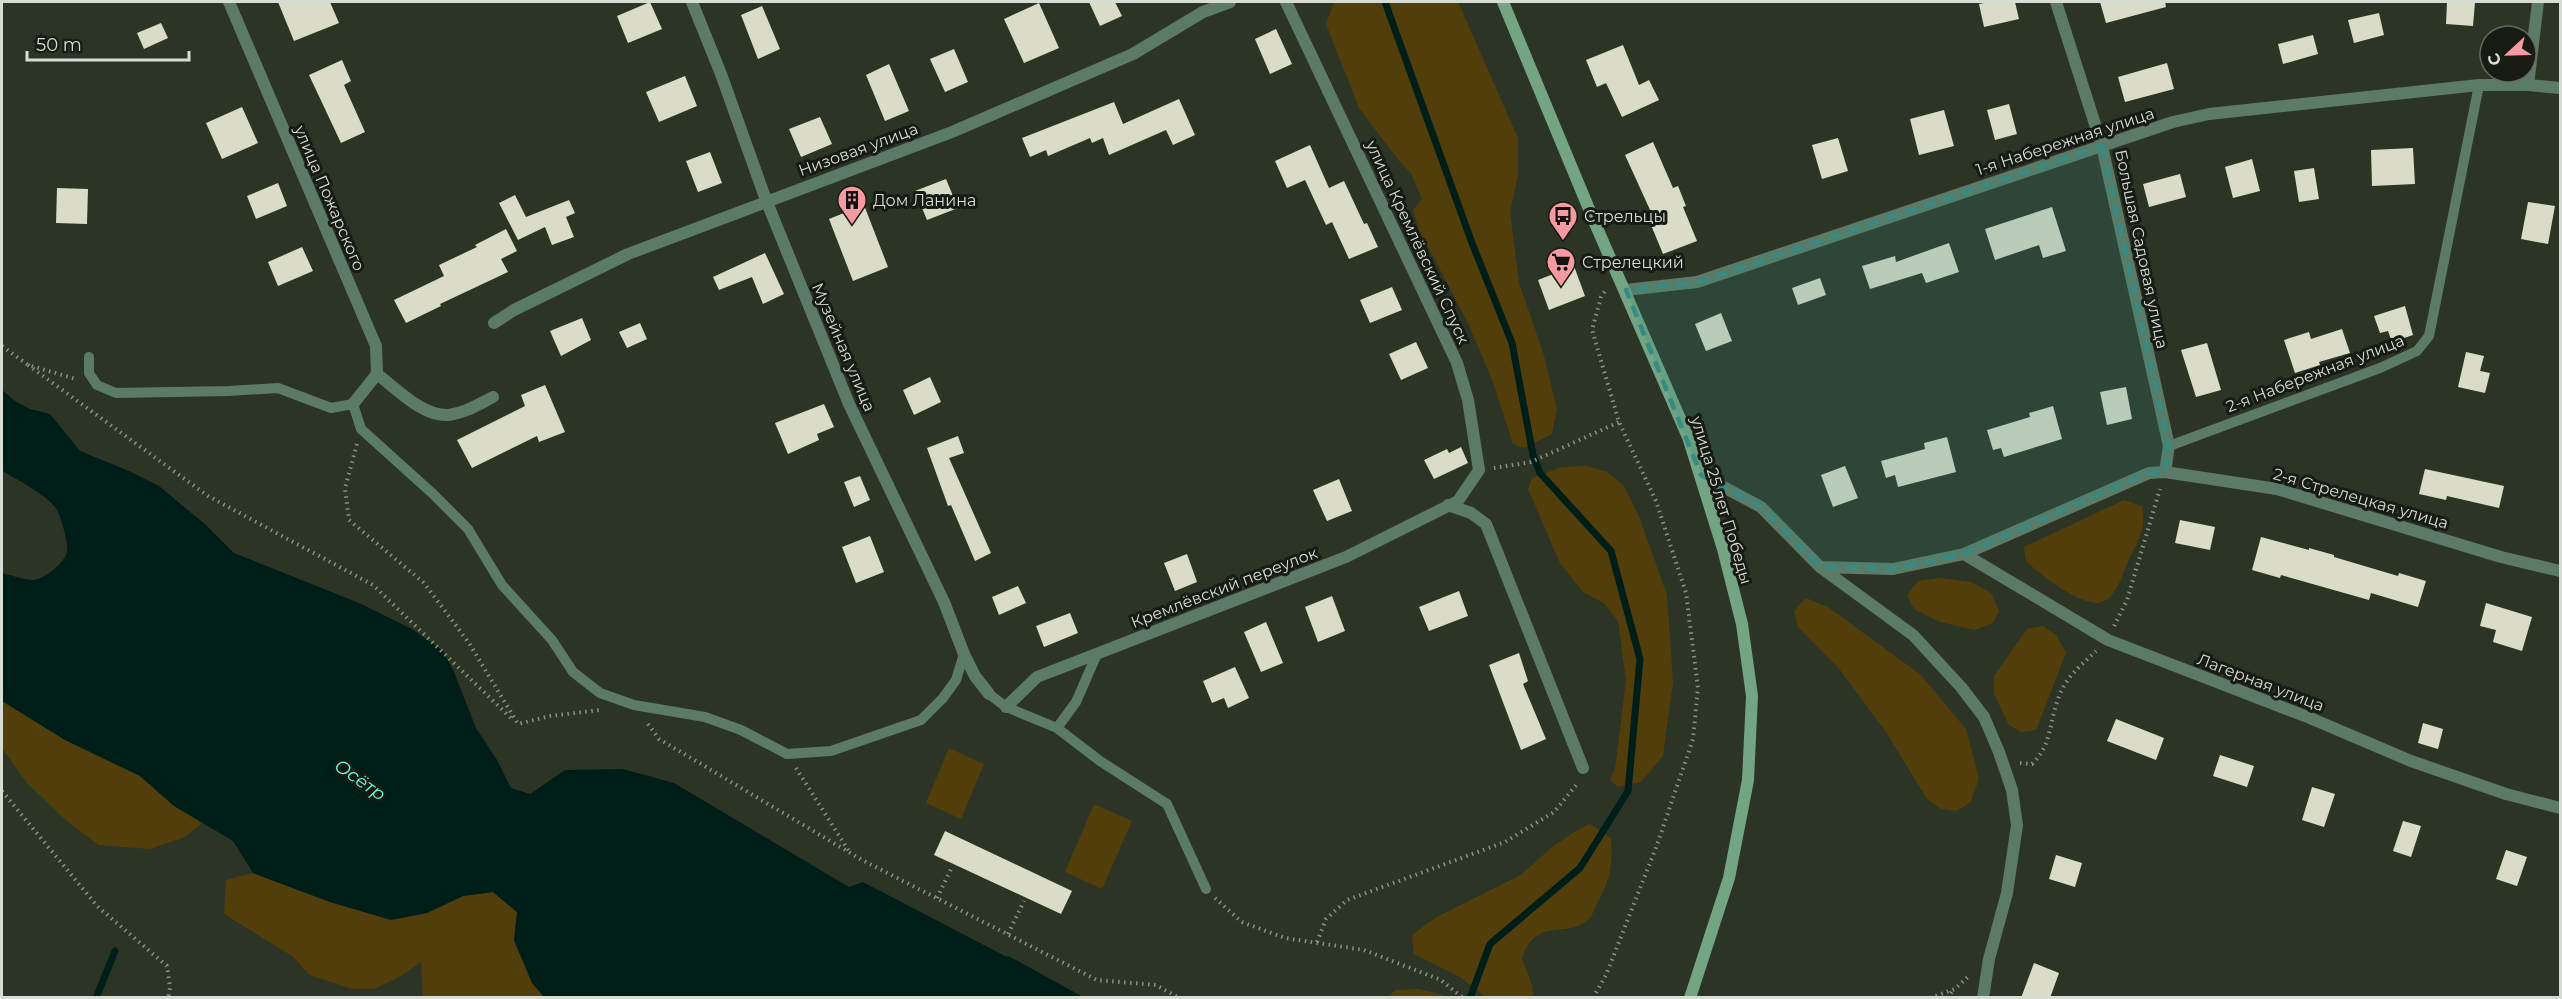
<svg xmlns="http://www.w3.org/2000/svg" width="2562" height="999" font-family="Montserrat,sans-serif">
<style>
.green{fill:#523e0a}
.water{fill:#001e18}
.pier{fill:#2c3525}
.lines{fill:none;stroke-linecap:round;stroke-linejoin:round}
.stream{stroke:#001e18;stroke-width:7}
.building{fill:#dbdcc7}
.path{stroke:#8a9185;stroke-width:4;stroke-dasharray:1.5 4.5;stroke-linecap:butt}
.lane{stroke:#5c7b67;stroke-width:10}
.street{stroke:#5c7b67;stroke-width:12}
.secondary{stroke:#73a484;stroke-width:12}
.marked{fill:#378b82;fill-opacity:0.2;stroke:#378b82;stroke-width:4.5;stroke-dasharray:12 8;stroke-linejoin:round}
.labels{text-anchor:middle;stroke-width:6;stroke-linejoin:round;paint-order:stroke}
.street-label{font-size:16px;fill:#d7ddd3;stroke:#171b14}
.poi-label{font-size:16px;fill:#d7ddd3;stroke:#171b14;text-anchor:start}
.water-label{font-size:18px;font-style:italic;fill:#66fbe0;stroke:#171b14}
</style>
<rect width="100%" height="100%" fill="#2c3525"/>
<!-- green -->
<path class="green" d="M1334 2H1458L1518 138V175L1510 212 1519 283 1543 352 1557 409 1552 434 1524 448 1513 444 1493 382 1468 323 1419 230 1413 210 1422 199 1411 173 1400 162 1359 108 1326 24Z
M1587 466 1607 472 1624 486 1640 519 1667 595 1673 682 1663 756 1641 782 1618 787 1610 780 1615 769 1626 680 1618 621 1604 603 1583 592 1560 563 1528 489 1532 478 1562 467Z
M2124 500 2142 506C2146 531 2139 538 2129 559 2123 572 2117 597 2102 602 2084 609 2039 574 2026 561L2024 547Z
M1940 578 1971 582 1991 593 1999 611 1993 623 1974 630 1940 622 1914 609 1907 595 1918 581Z
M1806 598 1828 607 1921 675 1966 729 1979 779 1970 803 1956 811 1941 809 1927 799 1886 732 1840 670 1798 627 1794 611Z
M2043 626 2056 635 2066 653 2036 730 2021 732 2009 725 1994 694V676L2027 629Z
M2 701 65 740 140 776 174 806 203 822 185 837 149 849 99 845 69 823 27 783 2 748Z
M949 748 984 764 961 819 926 803Z
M1094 804 1132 821 1102 889 1065 872Z
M1590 824 1611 838C1613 866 1610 881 1596 905 1595 909 1592 915 1590 918 1567 940 1536 916 1522 958L1532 985 1533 997H1486L1460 977 1414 954 1412 935 1435 918 1521 875 1551 848 1574 832Z
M253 873 330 902 391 920 427 913 463 896 493 892 517 912 514 941 532 983 544 997H423L421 962 401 976 374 989H352L310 975 292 956 224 914 226 880Z
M1418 989 1440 994 1444 997H1387L1396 990Z"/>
<!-- water -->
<path class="water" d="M2 390 15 401 30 409 50 414 80 451 129 471 159 486 206 525 234 553 359 603 412 629 443 651 454 672 476 728 497 760 511 788 530 794 565 770 623 769 674 783 849 887 863 882 1016 960 1083 997H544L532 983 514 940 517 912 493 892 463 896 427 913 391 920 330 902 253 873 233 841 174 806 140 776 65 740 2 701V573C11 575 24 580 33 580 45 579 65 563 67 551 69 544 60 513 55 507 46 495 15 478 2 471Z"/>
<!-- pier -->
<path class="pier" d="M864 879 1008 954 1007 957 863 882Z"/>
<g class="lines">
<!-- stream -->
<path class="stream" d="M1385 2 1472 243 1512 343 1533 455 1540 473 1611 551 1640 659 1628 791 1580 868 1490 944 1470 998
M96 998 115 951"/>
</g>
<!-- building -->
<path class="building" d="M278 2H330L339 23 294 41Z
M650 2 662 29 628 43 617 16Z
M1089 2H1115L1122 16 1100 26Z
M1989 2H2015L2019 19 1984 27 1979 4Z
M2100 2H2165L2166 7 2106 23Z
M2447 2H2475L2473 26 2446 24Z
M1039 3 1059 48 1024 63 1004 19Z
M762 6 780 49 758 59 741 15Z
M2379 13 2384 35 2354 43 2348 20Z
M161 23 168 38 144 49 137 33Z
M1276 29 1292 64 1270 74 1255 39Z
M2313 35 2318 54 2283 64 2278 44Z
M1623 45 1639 85 1649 80 1659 100 1622 117 1606 83 1597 87 1586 60Z
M954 49 968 82 945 92 930 59Z
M342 60 351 81 344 85 365 132 341 143 309 75Z
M2167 63 2174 89 2125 102 2118 77Z
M889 64 909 111 885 121 866 75Z
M685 76 697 106 659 122 646 92Z
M1179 99 1195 135 1173 145 1166 130 1109 155 1103 138 1092 143 1090 138 1048 156 1046 150 1030 157 1022 138 1114 102 1123 124Z
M2009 104 2017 134 1995 140 1987 110Z
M242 107 258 143 222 159 206 123Z
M1944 110 1954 146 1919 155 1910 119Z
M820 117 832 144 801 157 789 129Z
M1838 138 1848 171 1822 179 1812 145Z
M1653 142 1673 188 1678 186 1686 206 1683 207 1697 241 1663 254 1651 225 1656 223 1625 155Z
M1310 145 1329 188 1344 181 1364 224 1367 223 1378 247 1349 259 1332 222 1326 225 1305 180 1287 188 1275 161Z
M2413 148 2415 184 2372 186 2371 150Z
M710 152 722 183 698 192 686 161Z
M2252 159 2260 191 2233 198 2225 167Z
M2314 168 2319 199 2299 202 2294 171Z
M2180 174 2186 197 2149 207 2143 184Z
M946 179 958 208 927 220 915 191Z
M278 183 287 206 256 219 247 196Z
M57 188 88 189 87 224 56 223Z
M515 195 526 217 569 200 575 213 566 217 574 237 552 245 545 227 518 240 499 203Z
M2528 202 2555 206 2548 244 2521 239Z
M864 205 888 267 853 281 829 219Z
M2052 207 2066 251 2043 258 2039 245 1995 260 1985 229Z
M506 229 517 251 501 259 508 272 440 304 441 306 406 323 394 300 444 276 439 265 477 247 475 245Z
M1949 243 1959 272 1926 283 1922 273 1870 289 1862 266 1895 256 1896 262Z
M302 247 313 271 278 286 268 262Z
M765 253 784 294 763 304 752 277 719 290 713 277Z
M1574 266 1585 296 1549 310 1538 280Z
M1820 278 1826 295 1798 305 1792 288Z
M1392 287 1402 310 1370 323 1360 300Z
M2405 306 2413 335 2392 342 2388 331 2380 333 2374 316Z
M1721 313 1732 341 1706 351 1695 324Z
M582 318 591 340 561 356 550 331Z
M640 323 647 339 627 348 619 332Z
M2342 329 2350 353 2319 362 2320 365 2295 373 2284 340 2309 332 2311 339Z
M1416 342 1428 368 1401 380 1389 354Z
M2207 343 2221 390 2196 397 2181 350Z
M2466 352 2484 356 2480 371 2490 373 2485 393 2458 387Z
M930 377 941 402 914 415 903 390Z
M545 385 565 432 539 442 537 436 472 468 457 440 525 406 521 395Z
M2126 387 2132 419 2107 425 2100 392Z
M824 404 834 427 817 434 819 440 788 454 775 423Z
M2053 406 2062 439 2004 457 2001 448 1993 450 1987 430 2030 417 2029 413Z
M958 436 964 453 949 458 991 553 975 561 951 505 948 506 927 448Z
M1947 437 1956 472 1898 487 1895 475 1886 478 1881 461 1925 449 1924 443Z
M1461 447 1468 463 1434 479 1424 460 1447 449 1449 453Z
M1845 466 1858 498 1833 507 1821 475Z
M2425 469 2504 486 2499 508 2447 496 2446 500 2419 494Z
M860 476 870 500 854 507 844 482Z
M1339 479 1352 511 1327 521 1313 490Z
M2180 520 2215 527 2210 550 2175 543Z
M870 536 884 572 856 583 842 547Z
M2261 537 2309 550V548L2334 555V557L2398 576 2399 573 2426 581 2418 607 2371 593 2369 600 2281 575 2280 578 2252 570Z
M1187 554 1197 582 1175 591 1164 563Z
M1018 586 1026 603 999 615 992 597Z
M1459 591 1468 616 1429 631 1419 607Z
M1332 596 1345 631 1318 642 1305 607Z
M2486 603 2532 617 2522 651 2493 642 2496 630 2480 626Z
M1070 613 1078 633 1044 647 1036 626Z
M1266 622 1283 663 1261 672 1244 632Z
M1519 653 1528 681 1523 684 1546 739 1521 750 1489 665Z
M1235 667 1249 698 1228 708 1224 698 1212 703 1203 681Z
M2116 719 2164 738 2156 760 2107 741Z
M2423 723 2443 729 2438 749 2418 743Z
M2220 755 2254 766 2247 787 2213 776Z
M2312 787 2335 794 2324 827 2302 820Z
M2403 821 2421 826 2411 857 2393 851Z
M945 831 1072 891 1061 914 934 855Z
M2506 850 2527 857 2517 886 2496 879Z
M2056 855 2082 863 2075 887 2049 879Z
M2034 963 2059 973 2050 998H2021Z"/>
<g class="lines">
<!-- path -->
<path class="path" d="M2 346 28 365 76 379
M28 365 208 496 373 585 513 720
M357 444 345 488 349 520 424 583 469 643 518 724 550 716 599 710
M1494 468 1531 462 1619 422
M2114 626 2127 600 2160 489
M648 724 659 739 862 860 1097 980 1156 985 1179 998
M2020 763 2032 764C2052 745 2049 723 2058 699 2065 678 2080 666 2096 651
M796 768 850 853
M2 791 97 906 167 966 170 988 168 998
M937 898 951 869
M1215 898 1242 922 1285 938 1364 950 1441 980 1463 998
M1008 934 1024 901
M1317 942 1326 919 1347 900 1505 842 1554 812 1577 784
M1593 998 1606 975 1657 845 1693 739 1698 688 1686 593 1656 501 1619 422 1592 330 1601 297 1607 288
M1930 998 1955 989 1970 975
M1947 998 1954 989"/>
<!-- lane -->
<path class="lane" d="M89 357V373L97 385 116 393 229 391 278 388 331 408 353 404 361 429 432 493 468 529 502 585 552 640 573 672 600 693 634 705 705 717 741 730 787 754 831 751 921 720 943 698 956 680 964 654
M2169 446 2380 368 2417 351 2429 336 2479 85
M989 694 1006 707 1057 728 1100 761 1167 804 1206 889
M1057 728 1076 702 1097 654"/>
<!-- street -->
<path class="street" d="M229 2 376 346 377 374 353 404
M692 2 721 74 766 200 849 404 944 602 964 654 975 676 989 694
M2056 2 2102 146 2169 446 2165 472
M2528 85 2538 2
M1626 290 1697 282 2173 122 2209 114 2479 85H2528L2560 88
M494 323 514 310 628 254 952 132 1133 54 1203 12 1230 2
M377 374C397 389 423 417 449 415 465 413 479 404 493 397
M1701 475 1761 507 1820 567 1893 569 1964 554 2149 473 2165 472 2277 489 2501 557 2560 571
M1448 505 1471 513 1486 524 1583 768
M1964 554 2108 640 2310 718 2411 761 2506 794 2560 808
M1820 567 1913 635 1961 687 1984 717 1999 752 2012 790 2017 825 2007 893 1989 959 1983 998
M1006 707 1037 677 1346 557 1458 501 1479 470 1468 400 1457 363 1286 2"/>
<!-- secondary -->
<path class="secondary" d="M1503 2 1594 221 1688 437 1723 549 1742 624 1752 696 1748 780 1729 878 1690 998"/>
</g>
<!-- marked area -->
<path class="marked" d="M2102 146 2169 446 2165 472 2149 473 1964 554 1893 569 1820 567 1761 507 1701 475 1626 290 1697 282Z"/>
<!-- icons -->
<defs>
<g id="building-pin" transform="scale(1.5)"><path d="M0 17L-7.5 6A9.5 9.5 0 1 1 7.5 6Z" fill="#f49aa0" stroke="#171b14"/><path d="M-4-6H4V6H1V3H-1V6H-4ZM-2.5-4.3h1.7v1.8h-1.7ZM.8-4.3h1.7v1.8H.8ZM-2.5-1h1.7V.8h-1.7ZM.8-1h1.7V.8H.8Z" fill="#111"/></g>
<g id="bus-pin" transform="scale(1.5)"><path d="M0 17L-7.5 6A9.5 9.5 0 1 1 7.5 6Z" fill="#f49aa0" stroke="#171b14"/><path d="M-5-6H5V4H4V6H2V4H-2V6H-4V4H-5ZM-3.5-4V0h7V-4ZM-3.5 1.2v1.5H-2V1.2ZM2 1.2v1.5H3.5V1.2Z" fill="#111"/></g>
<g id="supermarket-pin" transform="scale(1.5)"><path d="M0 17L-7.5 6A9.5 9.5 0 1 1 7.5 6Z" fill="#f49aa0" stroke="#171b14"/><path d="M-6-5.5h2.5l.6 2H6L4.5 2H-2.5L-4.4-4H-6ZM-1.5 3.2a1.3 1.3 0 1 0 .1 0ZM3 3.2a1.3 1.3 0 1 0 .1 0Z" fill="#111"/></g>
</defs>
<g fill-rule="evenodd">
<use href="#building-pin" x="852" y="200"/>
<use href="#bus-pin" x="1563" y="216"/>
<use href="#supermarket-pin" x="1561" y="262"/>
</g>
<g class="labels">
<!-- street labels -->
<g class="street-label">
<text transform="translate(2065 141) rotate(-18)" y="6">1-я Набережная улица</text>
<text transform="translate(858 149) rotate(-20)" y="6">Низовая улица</text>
<text transform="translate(330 198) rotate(67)" y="6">улица Пожарского</text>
<text transform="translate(1418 242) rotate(65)" y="6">улица Кремлёвский Спуск</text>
<text transform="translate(2142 249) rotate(78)" y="6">Большая Садовая улица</text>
<text transform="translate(844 347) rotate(67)" y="6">Музейная улица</text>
<text transform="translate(2315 373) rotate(-21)" y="6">2-я Набережная улица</text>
<text transform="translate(2361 498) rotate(16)" y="6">2-я Стрелецкая улица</text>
<text transform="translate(1722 500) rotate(73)" y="6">улица 25 лет Победы</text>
<text transform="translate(1224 587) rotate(-21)" y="6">Кремлёвский переулок</text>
<text transform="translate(2261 682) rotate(21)" y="6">Лагерная улица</text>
</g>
<!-- poi labels -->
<g class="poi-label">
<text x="873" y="206">Дом Ланина</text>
<text x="1584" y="222">Стрельцы</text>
<text x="1582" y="268">Стрелецкий</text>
</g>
<!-- water labels -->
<g class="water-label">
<text transform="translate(360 780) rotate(35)" y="6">Осётр</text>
</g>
</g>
<!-- border -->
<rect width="2562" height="999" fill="none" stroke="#d7ddd3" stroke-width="6"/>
<!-- north arrow -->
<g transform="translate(2508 54) rotate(248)"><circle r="28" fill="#171b14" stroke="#646960" stroke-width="1.5"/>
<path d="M0-4.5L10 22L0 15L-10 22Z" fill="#f49aa0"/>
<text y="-9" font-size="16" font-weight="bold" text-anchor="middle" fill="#d7ddd3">С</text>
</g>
<!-- scale -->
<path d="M27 51v9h162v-9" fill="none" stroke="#d7ddd3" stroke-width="3"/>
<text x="36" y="51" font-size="18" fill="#d7ddd3" stroke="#171b14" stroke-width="4.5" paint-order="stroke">50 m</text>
</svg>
